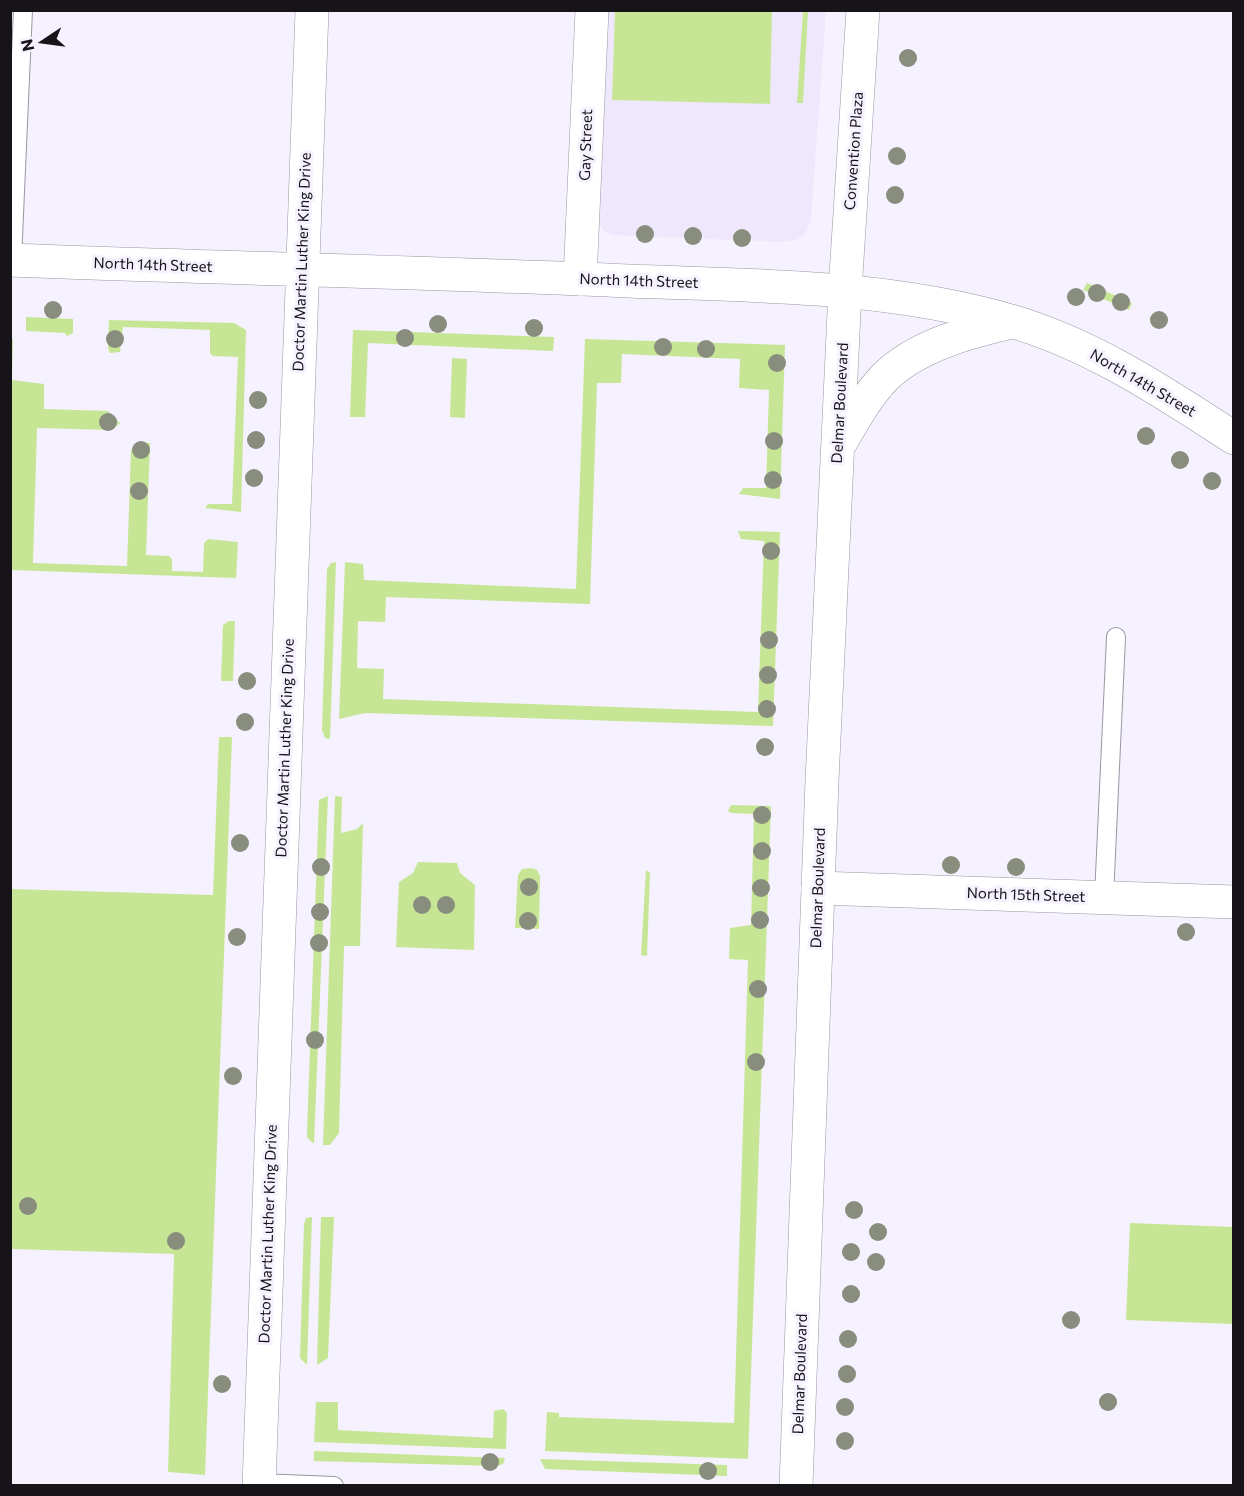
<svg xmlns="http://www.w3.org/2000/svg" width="1244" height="1496" font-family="Commissioner,sans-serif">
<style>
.built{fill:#efe8fd}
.green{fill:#c7e695}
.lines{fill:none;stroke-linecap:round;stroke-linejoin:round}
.service-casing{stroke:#9a96a2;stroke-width:20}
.minor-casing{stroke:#9a96a2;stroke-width:34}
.tertiary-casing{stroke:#9a96a2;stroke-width:34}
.secondary-casing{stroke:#9a96a2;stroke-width:34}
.service{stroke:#fff;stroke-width:18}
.minor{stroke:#fff;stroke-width:33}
.tertiary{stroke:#fff;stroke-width:33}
.secondary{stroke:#fff;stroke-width:33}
.tree{fill:#888d7e}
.labels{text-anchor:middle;stroke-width:6;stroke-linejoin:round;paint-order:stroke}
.street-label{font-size:15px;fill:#161418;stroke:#f5f1fe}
</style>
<rect width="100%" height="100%" fill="#f5f1fe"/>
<!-- built -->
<path class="built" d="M608 11H826L811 219 805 235 796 240 781 242 612 235 602 229 599 221Z"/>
<!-- green -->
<path class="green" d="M615 11H772L770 104 612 100Z
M803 11H808L803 103H797Z
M1087 283 1132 303 1129 310 1083 290Z
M26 317 73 319V333L67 336 65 333 26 331Z
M109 320 234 323 246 330 241 512 205 508 208 504H232L238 357 213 356 210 353V330L123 327 120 352 110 353 108 348Z
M353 330 554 337 553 351 368 343 365 417H350Z
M11 339H13L12 380 44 384V409L108 411 120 423 112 430 37 428 33 563 127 566 131 450 138 443H150L146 555 169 556 172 559V571L203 572 204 543 208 539 238 542 236 578 11 570Z
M585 339 785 345 780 499 739 494 743 488H766L769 390 739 388 740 359 622 354 621 383H597L590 604 386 597 385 622 358 621 357 668 384 669 383 699 758 712 764 541 741 539 738 531 780 532 773 726 365 713 339 719 345 562 363 564 364 580 576 589Z
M452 358 467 359 465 418 450 417Z
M336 562 330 739 325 738 322 730 327 569 331 563Z
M229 621H235L233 681H221L223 625Z
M219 737H232L205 1475 168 1472 174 1254 11 1249 10 889 213 895Z
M328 796 314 1144 307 1137V1132L319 800Z
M335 796 342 797 341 833 357 829 363 823 360 946H344L339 1133 330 1145H323Z
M731 805 771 806 748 1459 545 1451 547 1412 559 1413V1417L734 1423 748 960 729 959 730 928 751 925 754 814 731 813 728 811Z
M418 862 457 863 460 873 475 885 474 950 396 947 399 882 413 873Z
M531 868 537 870 540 876 539 929 515 928 518 875 522 869Z
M646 870 650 873 647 956 641 955Z
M312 1217 307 1365 300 1358 304 1224 306 1218Z
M321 1217H334L328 1358 317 1365Z
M1130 1223 1233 1227V1324L1126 1320Z
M316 1402H338V1430L493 1438 494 1411 503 1409 507 1413 506 1449 314 1442Z
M314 1451 505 1458 503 1464 497 1466 314 1461Z
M540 1459 727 1465V1476L545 1469Z"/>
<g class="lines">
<!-- service casing -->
<g class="service-casing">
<path id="service" d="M12 260 23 10
M1104 897 1116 637
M259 1483 334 1486"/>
</g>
<!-- minor casing -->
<g class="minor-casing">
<path id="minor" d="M580 279 592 10
M818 888 1234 902"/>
</g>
<!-- tertiary casing -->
<g class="tertiary-casing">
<path id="tertiary" d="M841 442C854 419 867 396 885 377 918 345 969 332 1012 322
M796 1486 822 781 845 291 863 10"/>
</g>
<!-- secondary casing -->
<g class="secondary-casing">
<path id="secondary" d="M10 260C217 268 423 272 629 281 757 286 887 285 1011 321 1093 345 1163 392 1234 438
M259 1486 312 10"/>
</g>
<!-- service -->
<use href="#service" class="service"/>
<!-- minor -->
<use href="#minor" class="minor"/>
<!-- tertiary -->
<use href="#tertiary" class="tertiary"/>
<!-- secondary -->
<use href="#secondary" class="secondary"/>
</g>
<!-- trees -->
<g class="tree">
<circle cx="908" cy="58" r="9"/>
<circle cx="897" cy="156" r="9"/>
<circle cx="895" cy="195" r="9"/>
<circle cx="645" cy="234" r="9"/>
<circle cx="693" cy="236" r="9"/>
<circle cx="742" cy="238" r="9"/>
<circle cx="1097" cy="293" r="9"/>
<circle cx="1076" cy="297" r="9"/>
<circle cx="1121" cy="302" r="9"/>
<circle cx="53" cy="310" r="9"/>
<circle cx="1159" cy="320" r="9"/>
<circle cx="438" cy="324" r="9"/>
<circle cx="534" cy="328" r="9"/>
<circle cx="405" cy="338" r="9"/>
<circle cx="115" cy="339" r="9"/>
<circle cx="663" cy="347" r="9"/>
<circle cx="706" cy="349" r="9"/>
<circle cx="777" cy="363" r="9"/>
<circle cx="258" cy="400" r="9"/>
<circle cx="108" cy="422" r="9"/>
<circle cx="1146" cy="436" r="9"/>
<circle cx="256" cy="440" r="9"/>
<circle cx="774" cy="441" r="9"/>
<circle cx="141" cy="450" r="9"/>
<circle cx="1180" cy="460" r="9"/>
<circle cx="254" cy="478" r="9"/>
<circle cx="773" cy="480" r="9"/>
<circle cx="1212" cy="481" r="9"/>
<circle cx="139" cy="491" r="9"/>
<circle cx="771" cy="551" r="9"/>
<circle cx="769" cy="640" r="9"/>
<circle cx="768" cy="675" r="9"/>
<circle cx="247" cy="681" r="9"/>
<circle cx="767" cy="709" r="9"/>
<circle cx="245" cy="722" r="9"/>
<circle cx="765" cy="747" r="9"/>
<circle cx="762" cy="815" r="9"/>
<circle cx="240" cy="843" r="9"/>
<circle cx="762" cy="851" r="9"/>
<circle cx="951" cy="865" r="9"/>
<circle cx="321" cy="867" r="9"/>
<circle cx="1016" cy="867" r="9"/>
<circle cx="529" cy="887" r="9"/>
<circle cx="761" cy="888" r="9"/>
<circle cx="422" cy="905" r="9"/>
<circle cx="446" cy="905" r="9"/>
<circle cx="320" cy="912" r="9"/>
<circle cx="760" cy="920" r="9"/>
<circle cx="528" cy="921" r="9"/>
<circle cx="1186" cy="932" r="9"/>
<circle cx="237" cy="937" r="9"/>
<circle cx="319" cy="943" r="9"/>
<circle cx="758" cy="989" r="9"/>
<circle cx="315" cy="1040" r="9"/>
<circle cx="756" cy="1062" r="9"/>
<circle cx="233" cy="1076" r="9"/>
<circle cx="28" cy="1206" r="9"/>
<circle cx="854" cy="1210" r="9"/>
<circle cx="878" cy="1232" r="9"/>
<circle cx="176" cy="1241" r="9"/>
<circle cx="851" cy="1252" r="9"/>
<circle cx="876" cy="1262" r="9"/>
<circle cx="851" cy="1294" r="9"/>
<circle cx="1071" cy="1320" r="9"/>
<circle cx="848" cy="1339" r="9"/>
<circle cx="847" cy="1374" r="9"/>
<circle cx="222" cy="1384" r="9"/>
<circle cx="1108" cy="1402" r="9"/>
<circle cx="845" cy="1407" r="9"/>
<circle cx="845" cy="1441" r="9"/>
<circle cx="490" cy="1462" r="9"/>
<circle cx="708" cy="1471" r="9"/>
</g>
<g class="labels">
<!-- street labels -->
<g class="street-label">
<text transform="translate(586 145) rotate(-88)" y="5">Gay Street</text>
<text transform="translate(854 151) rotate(-86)" y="5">Convention Plaza</text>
<text transform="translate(302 262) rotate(-88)" y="5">Doctor Martin Luther King Drive</text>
<text transform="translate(153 265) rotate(2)" y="5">North 14th Street</text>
<text transform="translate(639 281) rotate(2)" y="5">North 14th Street</text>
<text transform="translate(1143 383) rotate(30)" y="5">North 14th Street</text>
<text transform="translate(840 403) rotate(-87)" y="5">Delmar Boulevard</text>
<text transform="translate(285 748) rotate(-88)" y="5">Doctor Martin Luther King Drive</text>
<text transform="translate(818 888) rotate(-88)" y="5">Delmar Boulevard</text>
<text transform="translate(1026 895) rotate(2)" y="5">North 15th Street</text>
<text transform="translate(268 1234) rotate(-88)" y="5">Doctor Martin Luther King Drive</text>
<text transform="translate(800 1374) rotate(-88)" y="5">Delmar Boulevard</text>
</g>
</g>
<!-- border -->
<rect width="1244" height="1496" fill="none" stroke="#161418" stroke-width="24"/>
<!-- north arrow -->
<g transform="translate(42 42) rotate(257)" stroke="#f5f1fe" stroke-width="4.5" paint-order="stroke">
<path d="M0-4.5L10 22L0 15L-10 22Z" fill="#161418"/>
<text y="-9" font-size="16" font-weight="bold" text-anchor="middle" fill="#161418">N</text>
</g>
</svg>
